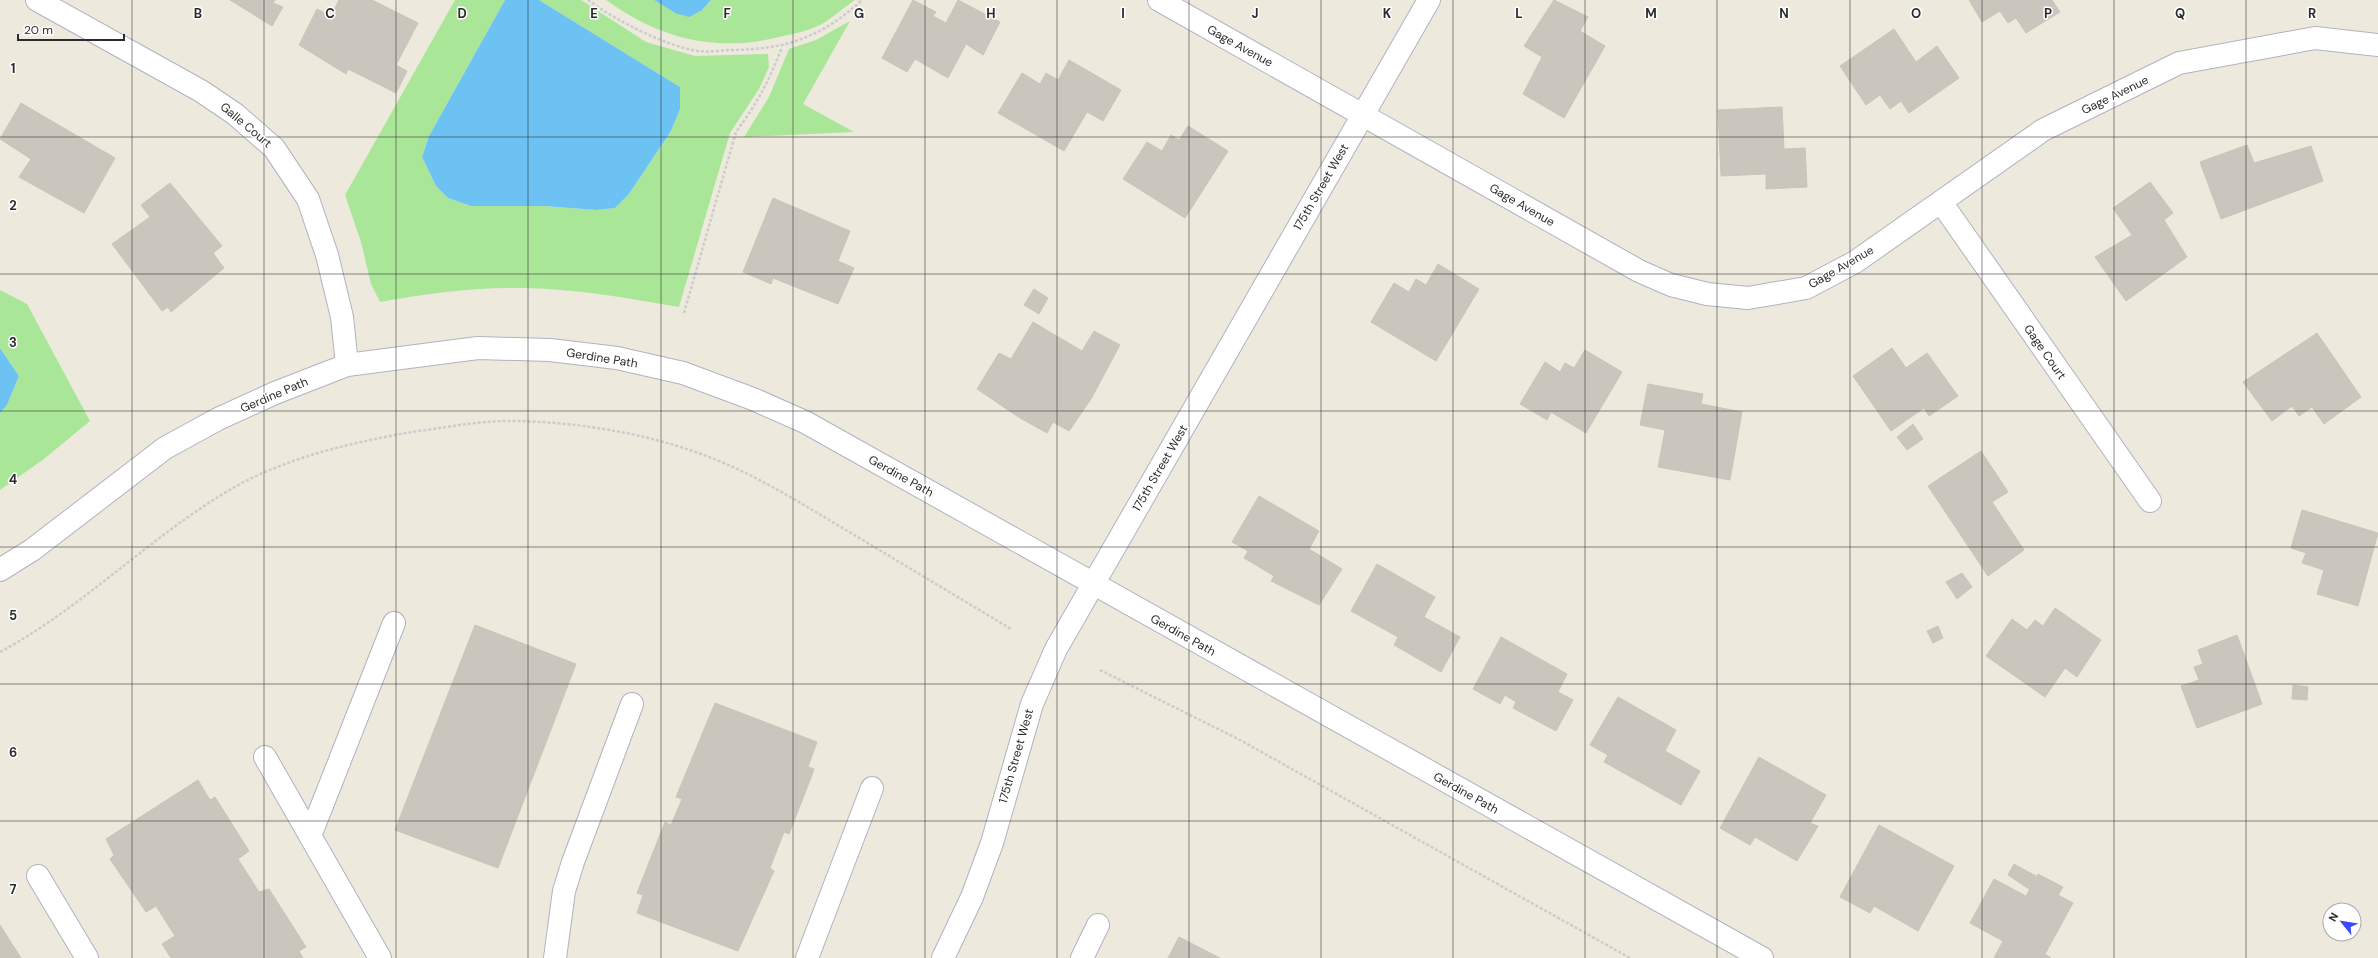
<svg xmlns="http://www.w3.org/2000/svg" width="2378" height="958" font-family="'DM Sans',sans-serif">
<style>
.green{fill:#aae698}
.water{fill:#6dc2f4}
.building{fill:#cac5bd;stroke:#cac5b7}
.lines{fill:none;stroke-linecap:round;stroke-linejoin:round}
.minor-casing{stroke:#b2b2c0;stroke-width:24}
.path{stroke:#ccc;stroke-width:2.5;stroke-dasharray:3 2;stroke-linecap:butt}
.minor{stroke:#fff;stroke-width:22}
.grid{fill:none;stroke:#2c2c2c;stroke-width:1;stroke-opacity:0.55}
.labels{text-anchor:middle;stroke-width:3;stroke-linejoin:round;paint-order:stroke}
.street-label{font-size:12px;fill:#2c2c2c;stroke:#fff}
.grid-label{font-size:13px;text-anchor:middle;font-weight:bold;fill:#2c2c2c;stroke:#fff;stroke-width:3;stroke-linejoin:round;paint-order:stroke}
</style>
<rect width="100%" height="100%" fill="#eee9dd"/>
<!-- green -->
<path class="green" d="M455 0H505L429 136 422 157 436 186 448 198 471 206H544L596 210 615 208 629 194 671 131 680 109V87L539 0H581L646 42 695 56 768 54 769 67 759 89 730 133 679 307C628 298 576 289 525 288 476 287 427 293 380 302L371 284 361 242 345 195Z
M606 0H654L675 13 702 10 711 0H855C843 8 833 18 820 25 808 31 792 34 779 37 714 53 659 38 606 0Z
M850 21 803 104 854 132 744 137 769 97 789 49 816 40Z
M0 290 27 304 90 421 44 459 0 490V413L7 405 19 376 0 348Z"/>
<!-- water -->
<path class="water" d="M505 0H539L680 87V109L671 131 629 194 615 208 596 210 544 206H471L448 198 436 186 422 157 429 136Z
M654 0H711L702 10 689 17 675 13Z
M0 348 19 376 7 405 0 413Z"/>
<!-- building -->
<path class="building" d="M230 0H275L273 3 283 7 272 26Z
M339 0H372L418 23 396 65 407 71 396 93 348 69 346 74 299 45 317 9 331 16Z
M913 0 936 12 933 16 946 23 958 0 1000 22 983 55 966 44 948 78 915 59 907 72 882 58Z
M1554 0 1588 17 1580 31 1605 46 1564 118 1523 94 1542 57 1524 46Z
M1969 0H2052L2060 12 2026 33 2016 18 2008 23 2000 11 1982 22Z
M1894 29 1916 62 1937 46 1959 78 1909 113 1901 101 1890 109 1880 95 1866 105 1840 66Z
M1069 60 1121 90 1103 121 1087 112 1064 151 998 113 1022 73 1040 84 1046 73 1058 80Z
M21 103 115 158 84 213 19 177 31 159 0 139Z
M1782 107 1784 149 1805 148 1807 187 1766 189V174L1721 176 1718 110Z
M1188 126 1228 151 1185 218 1123 179 1147 142 1162 151 1171 135 1179 140Z
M2247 145 2254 163 2311 146 2323 181 2221 219 2200 162Z
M2150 182 2173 213 2164 220 2187 257 2126 301 2095 257 2132 235 2113 208Z
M170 183 222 246 213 253 224 268 171 312 168 307 162 311 112 244 150 217 141 205Z
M773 198 850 231 838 261 854 268 838 304 773 278 771 284 743 272Z
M1438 264 1479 289 1436 361 1371 322 1394 283 1409 292 1416 279 1426 285Z
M1034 289 1048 298 1039 314 1024 305Z
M1033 322 1082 351 1094 331 1120 345 1091 399 1069 431 1053 422 1047 433 1020 418 977 389 999 353 1011 359Z
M2317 333 2361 397 2324 424 2312 407 2299 416 2292 406 2272 421 2243 382Z
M1892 348 1906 368 1927 353 1958 396 1929 416 1924 408 1891 431 1853 376Z
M1585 350 1622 372 1586 433 1551 412 1547 420 1520 404 1545 362 1560 372 1565 363 1574 368Z
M1648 384 1703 394 1701 404 1742 412 1730 480 1658 467 1665 430 1640 425Z
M1913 424 1923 439 1907 450 1897 437Z
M1981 451 2008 492 1992 502 2024 550 1988 576 1928 486Z
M1259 496 1319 531 1309 549 1342 569 1319 605 1271 581 1274 576 1244 558 1248 551 1232 542Z
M2302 510 2378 533 2358 606 2317 594 2324 570 2302 563 2306 553 2291 548Z
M1377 564 1435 597 1424 617 1460 637 1441 672 1394 645 1398 637 1351 611Z
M1962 573 1972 587 1957 599 1946 582Z
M2055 608 2101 640 2077 677 2065 668 2045 697 1986 656 2012 619 2027 630 2035 620 2043 626Z
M475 625 576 664 498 868 395 830Z
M1938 626 1943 638 1933 643 1927 631Z
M2237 635 2262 704 2197 728 2181 686 2199 680 2194 667 2203 664 2198 650Z
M1501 637 1567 674 1558 692 1573 700 1556 731 1513 708 1516 702 1505 695 1500 704 1473 689Z
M2293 685 2308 687 2307 700 2292 699Z
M1618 697 1676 730 1665 751 1700 771 1681 805 1604 762 1608 755 1590 745Z
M715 703 817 742 808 767 814 769 812 775 789 834 784 832 770 868 774 871 738 951 637 913 643 895 637 893 665 822 671 825 682 799 676 797Z
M1759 757 1826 795 1810 823 1818 826 1797 861 1755 837 1750 845 1720 828Z
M198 780 210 800 215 797 249 851 238 859 259 892 269 889 306 947 299 951 303 958H171L162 944 175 936 156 906 146 912 110 859 114 855 106 839Z
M1879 825 1954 866 1918 931 1874 906 1870 913 1840 897Z
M2014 864 2036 876 2029 889 2008 875Z
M2038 874 2063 887 2058 895 2073 903 2045 954 2051 958H1994L2003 941 1970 923 1994 879 2026 896Z
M0 925 21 958H0Z
M1179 937 1220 958H1168Z"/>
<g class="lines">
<!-- minor casing -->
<g class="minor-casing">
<path id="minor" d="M37 0 201 91 235 114 274 148 308 199 327 255 342 317 347 365
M1159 0 1639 271 1671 285 1707 294 1748 298 1806 288 1855 262 2043 130 2179 63 2315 38 2378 45
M1941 202 2150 501
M0 570 32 550 165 448 218 419 275 393 347 365 478 348 550 350 617 358 683 373 753 399 805 422 1762 958
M265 757 380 958
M310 836 394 623
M38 876 87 958
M555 958 564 891 573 862 632 704
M807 958 872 788
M943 958 972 897 992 843 1032 704 1056 649 1429 0
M1082 958 1098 925"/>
</g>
<!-- path -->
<path class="path" d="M588 0C615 20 665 46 698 51 708 52 719 51 729 50 784 50 821 38 862 0
M684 313 736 132C758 102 769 81 782 47
M0 652C87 605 154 532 240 484 293 456 354 442 412 432 448 427 483 420 519 421 591 423 667 437 733 467 774 486 812 510 851 533 904 565 958 597 1011 629
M1100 670 1240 740 1630 958"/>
<!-- minor -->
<use href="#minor" class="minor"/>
</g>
<!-- grid -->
<path class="grid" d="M132 0V958M264 0V958M396 0V958M528 0V958M661 0V958M793 0V958M925 0V958M1057 0V958M1189 0V958M1321 0V958M1453 0V958M1585 0V958M1717 0V958M1850 0V958M1982 0V958M2114 0V958M2246 0V958M0 137H2378M0 274H2378M0 411H2378M0 547H2378M0 684H2378M0 821H2378"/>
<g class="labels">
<!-- street labels -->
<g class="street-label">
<text transform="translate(1240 46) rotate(29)" y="4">Gage Avenue</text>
<text transform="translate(2115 95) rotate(-26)" y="4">Gage Avenue</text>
<text transform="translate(246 125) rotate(40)" y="4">Galle Court</text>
<text transform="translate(1321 187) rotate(-60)" y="4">175th Street West</text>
<text transform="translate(1522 205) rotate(30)" y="4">Gage Avenue</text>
<text transform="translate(1841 267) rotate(-30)" y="4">Gage Avenue</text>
<text transform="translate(2045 352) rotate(55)" y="4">Gage Court</text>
<text transform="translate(602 358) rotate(9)" y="4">Gerdine Path</text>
<text transform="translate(274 395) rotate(-23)" y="4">Gerdine Path</text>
<text transform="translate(1160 468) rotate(-60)" y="4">175th Street West</text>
<text transform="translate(901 476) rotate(29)" y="4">Gerdine Path</text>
<text transform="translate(1183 635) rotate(29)" y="4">Gerdine Path</text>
<text transform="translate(1016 756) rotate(-74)" y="4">175th Street West</text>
<text transform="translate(1466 793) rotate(29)" y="4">Gerdine Path</text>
</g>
</g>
<g class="grid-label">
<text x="198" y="18">B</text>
<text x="330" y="18">C</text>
<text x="462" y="18">D</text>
<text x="594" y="18">E</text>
<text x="727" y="18">F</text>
<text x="859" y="18">G</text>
<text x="991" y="18">H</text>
<text x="1123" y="18">I</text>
<text x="1255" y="18">J</text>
<text x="1387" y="18">K</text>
<text x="1519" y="18">L</text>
<text x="1651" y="18">M</text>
<text x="1784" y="18">N</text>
<text x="1916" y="18">O</text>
<text x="2048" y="18">P</text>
<text x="2180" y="18">Q</text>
<text x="2312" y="18">R</text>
<text x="13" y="73">1</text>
<text x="13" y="210">2</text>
<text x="13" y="347">3</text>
<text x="13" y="484">4</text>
<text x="13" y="620">5</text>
<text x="13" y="757">6</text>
<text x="13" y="894">7</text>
</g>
<!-- north arrow -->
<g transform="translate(2342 922) rotate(300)"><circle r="19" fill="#ffffff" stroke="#ababab"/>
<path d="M0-3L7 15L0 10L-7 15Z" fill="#3949ff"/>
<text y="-6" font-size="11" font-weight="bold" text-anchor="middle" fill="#2c2c2c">N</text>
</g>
<!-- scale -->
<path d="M18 34v6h106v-6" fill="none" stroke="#2c2c2c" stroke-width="2"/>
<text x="24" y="34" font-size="12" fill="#2c2c2c" stroke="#ffffff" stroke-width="3" paint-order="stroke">20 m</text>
</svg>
